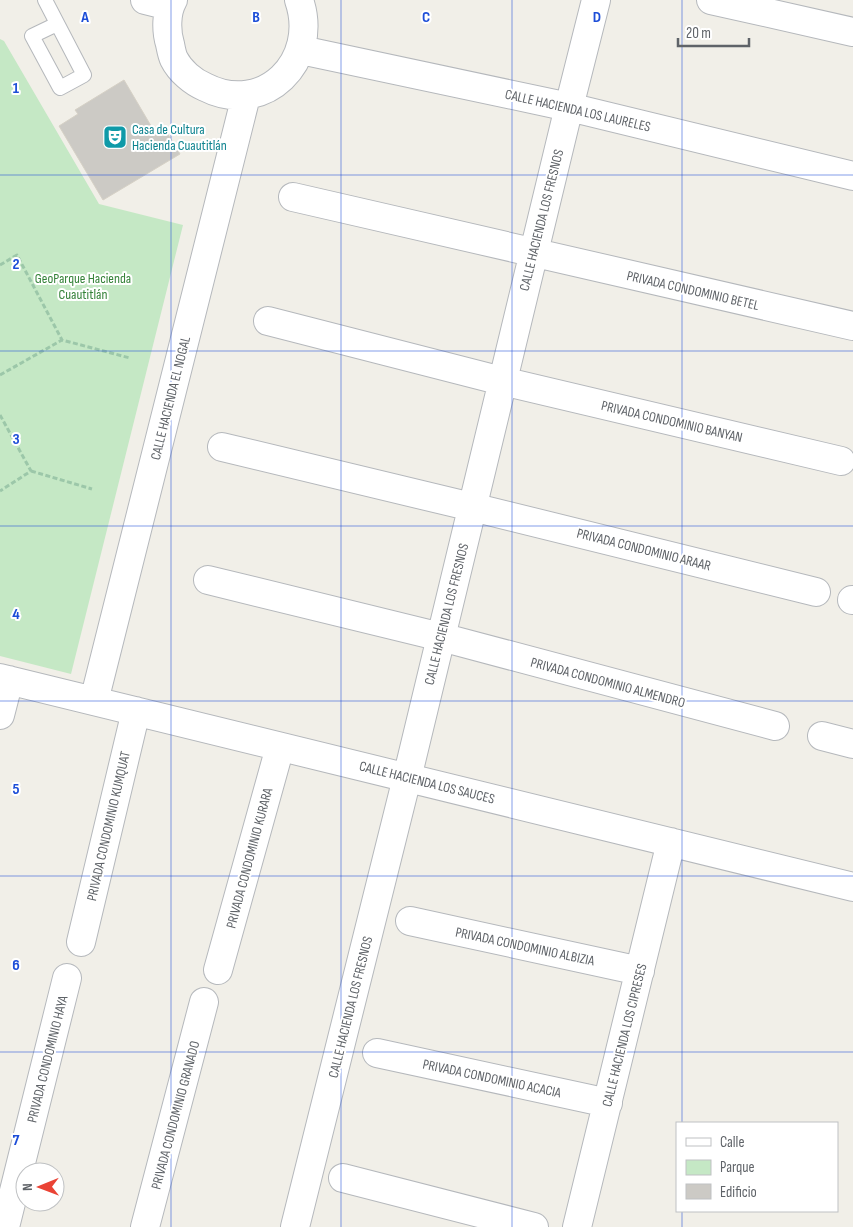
<svg xmlns="http://www.w3.org/2000/svg" width="853" height="1227" font-family="'Sofia Sans Condensed',sans-serif">
<style>
.green{fill:#c5e8c5}
.building{fill:#cccac5;stroke:#d6d1c6}
.lines{fill:none;stroke-linecap:round;stroke-linejoin:round}
.lane-casing{stroke:#b5b8bc;stroke-width:16}
.street-casing{stroke:#b5b8bc;stroke-width:30}
.path{stroke:#9cc7a9;stroke-width:3;stroke-dasharray:5 2.5;stroke-linecap:butt}
.lane{stroke:#fff;stroke-width:14}
.street{stroke:#fff;stroke-width:28}
.grid{fill:none;stroke:#1d4ed8;stroke-width:1;stroke-opacity:0.55}
.labels{text-anchor:middle;stroke-width:4;stroke-linejoin:round;paint-order:stroke}
.street-label{font-size:14px;fill:#5f6368;stroke:#fff}
.culture-label{font-size:14px;fill:#0d838f;stroke:#fff;text-anchor:start}
.park-label{font-size:14px;fill:#348238;stroke:#fff}
.grid-label{font-size:16px;text-anchor:middle;font-weight:bold;fill:#1d4ed8;stroke:#fff;stroke-width:4;stroke-linejoin:round;paint-order:stroke}
</style>
<rect width="100%" height="100%" fill="#f1efe8"/>
<!-- green -->
<path class="green" d="M0 39 4 41 99 204 183 225 71 674 0 656Z"/>
<!-- building -->
<path class="building" d="M124 80 157 136 166 131 180 154 103 200 59 126 78 114 75 110Z"/>
<g class="lines">
<!-- lane casing -->
<g class="lane-casing">
<path id="lane" d="M45 0 84 75 60 88 32 36 57 24"/>
</g>
<!-- street casing -->
<g class="street-casing">
<path id="street" d="M145 0 169 6
M173 0C166 12 166 31 170 44 171 49 172 55 174 59 180 71 193 82 205 87 264 117 320 61 299 0
M711 0 853 32
M301 50 569 107 853 176
M293 197 853 326
M268 321 502 381 841 461
M222 447 472 507 816 592
M208 580 441 637 775 726
M852 600H853
M0 678 853 887
M94 701 246 96
M0 715 9 680
M822 736 853 744
M410 921 640 971
M81 942 136 711
M218 970 280 747
M377 1053 608 1103
M343 1178 534 1227
M5 1227 67 978
M145 1227 204 1002
M295 1227 407 778 569 107 596 0
M577 1227 671 842"/>
</g>
<!-- path -->
<path class="path" d="M0 265 17 255 62 340
M0 375 62 340 130 358
M0 415 31 471 0 491
M31 471 92 489"/>
<!-- lane -->
<use href="#lane" class="lane"/>
<!-- street -->
<use href="#street" class="street"/>
</g>
<!-- grid -->
<path class="grid" d="M171 0V1227M341 0V1227M512 0V1227M682 0V1123M0 175H853M0 351H853M0 526H853M0 701H853M0 876H853M0 1052H853M682 1211V1227"/>
<!-- icons -->
<defs>
<g id="theatre-square" transform="scale(1.25)"><rect x="-9" y="-9" width="18" height="18" rx="4" fill="#0f9aa8" stroke="#fff"/><path d="M-5-5.5Q0-4 5-5.5V0Q5 5 0 6Q-5 5-5 0ZM-3.3-2.5H-1v1.5H-3.3ZM1-2.5H3.3v1.5H1ZM-2.8 1Q0 5.5 2.8 1Z" fill="#fff"/></g>
</defs>
<g fill-rule="evenodd">
<use href="#theatre-square" x="115" y="137"/>
</g>
<g class="labels">
<!-- street labels -->
<g class="street-label">
<text transform="translate(578 110) rotate(13)" y="5">CALLE HACIENDA LOS LAURELES</text>
<text transform="translate(541 220) rotate(-76)" y="5">CALLE HACIENDA LOS FRESNOS</text>
<text transform="translate(693 290) rotate(13)" y="5">PRIVADA CONDOMINIO BETEL</text>
<text transform="translate(170 398) rotate(-76)" y="5">CALLE HACIENDA EL NOGAL</text>
<text transform="translate(672 421) rotate(13)" y="5">PRIVADA CONDOMINIO BANYAN</text>
<text transform="translate(644 549) rotate(14)" y="5">PRIVADA CONDOMINIO ARAAR</text>
<text transform="translate(446 614) rotate(-76)" y="5">CALLE HACIENDA LOS FRESNOS</text>
<text transform="translate(608 682) rotate(15)" y="5">PRIVADA CONDOMINIO ALMENDRO</text>
<text transform="translate(427 782) rotate(14)" y="5">CALLE HACIENDA LOS SAUCES</text>
<text transform="translate(108 826) rotate(-77)" y="5">PRIVADA CONDOMINIO KUMQUAT</text>
<text transform="translate(249 858) rotate(-75)" y="5">PRIVADA CONDOMINIO KURARA</text>
<text transform="translate(525 946) rotate(12)" y="5">PRIVADA CONDOMINIO ALBIZIA</text>
<text transform="translate(350 1007) rotate(-76)" y="5">CALLE HACIENDA LOS FRESNOS</text>
<text transform="translate(624 1035) rotate(-76)" y="5">CALLE HACIENDA LOS CIPRESES</text>
<text transform="translate(47 1059) rotate(-76)" y="5">PRIVADA CONDOMINIO HAYA</text>
<text transform="translate(492 1078) rotate(12)" y="5">PRIVADA CONDOMINIO ACACIA</text>
<text transform="translate(175 1115) rotate(-75)" y="5">PRIVADA CONDOMINIO GRANADO</text>
</g>
<!-- culture labels -->
<g class="culture-label">
<text x="132" y="134">Casa de Cultura<tspan x="132" dy="16">Hacienda Cuautitlán</tspan></text>
</g>
<!-- park labels -->
<g class="park-label">
<text x="83" y="283">GeoParque Hacienda<tspan x="83" dy="16">Cuautitlán</tspan></text>
</g>
</g>
<g class="grid-label">
<text x="85" y="22">A</text>
<text x="256" y="22">B</text>
<text x="426" y="22">C</text>
<text x="597" y="22">D</text>
<text x="16" y="93">1</text>
<text x="16" y="269">2</text>
<text x="16" y="444">3</text>
<text x="16" y="619">4</text>
<text x="16" y="794">5</text>
<text x="16" y="970">6</text>
<text x="16" y="1145">7</text>
</g>
<!-- legend -->
<rect x="676" y="1122" width="162" height="90" fill="#ffffff" stroke="#bfc1c3"/>
<rect x="686" y="1138" width="25" height="8" fill="#ffffff" stroke="#bfc1c3"/>
<text x="720" y="1147" font-size="15" fill="#5f6368">Calle</text>
<rect x="686" y="1160" width="25" height="15" fill="#c5e8c5" stroke="#bfc1c3"/>
<text x="720" y="1172" font-size="15" fill="#5f6368">Parque</text>
<rect x="686" y="1184" width="25" height="15" fill="#cccac5" stroke="#bfc1c3"/>
<text x="720" y="1197" font-size="15" fill="#5f6368">Edificio</text>
<!-- north arrow -->
<g transform="translate(40 1187) rotate(269)"><circle r="24" fill="#ffffff" stroke="#bfc1c3"/>
<path d="M0-4L9 19L0 12L-9 19Z" fill="#ea4335"/>
<text y="-8" font-size="14" font-weight="bold" text-anchor="middle" fill="#5f6368">N</text>
</g>
<!-- scale -->
<path d="M678 38v8h71v-8" fill="none" stroke="#5f6368" stroke-width="2.5"/>
<text x="686" y="38" font-size="15" fill="#5f6368" stroke="#ffffff" stroke-width="4" paint-order="stroke">20 m</text>
</svg>
